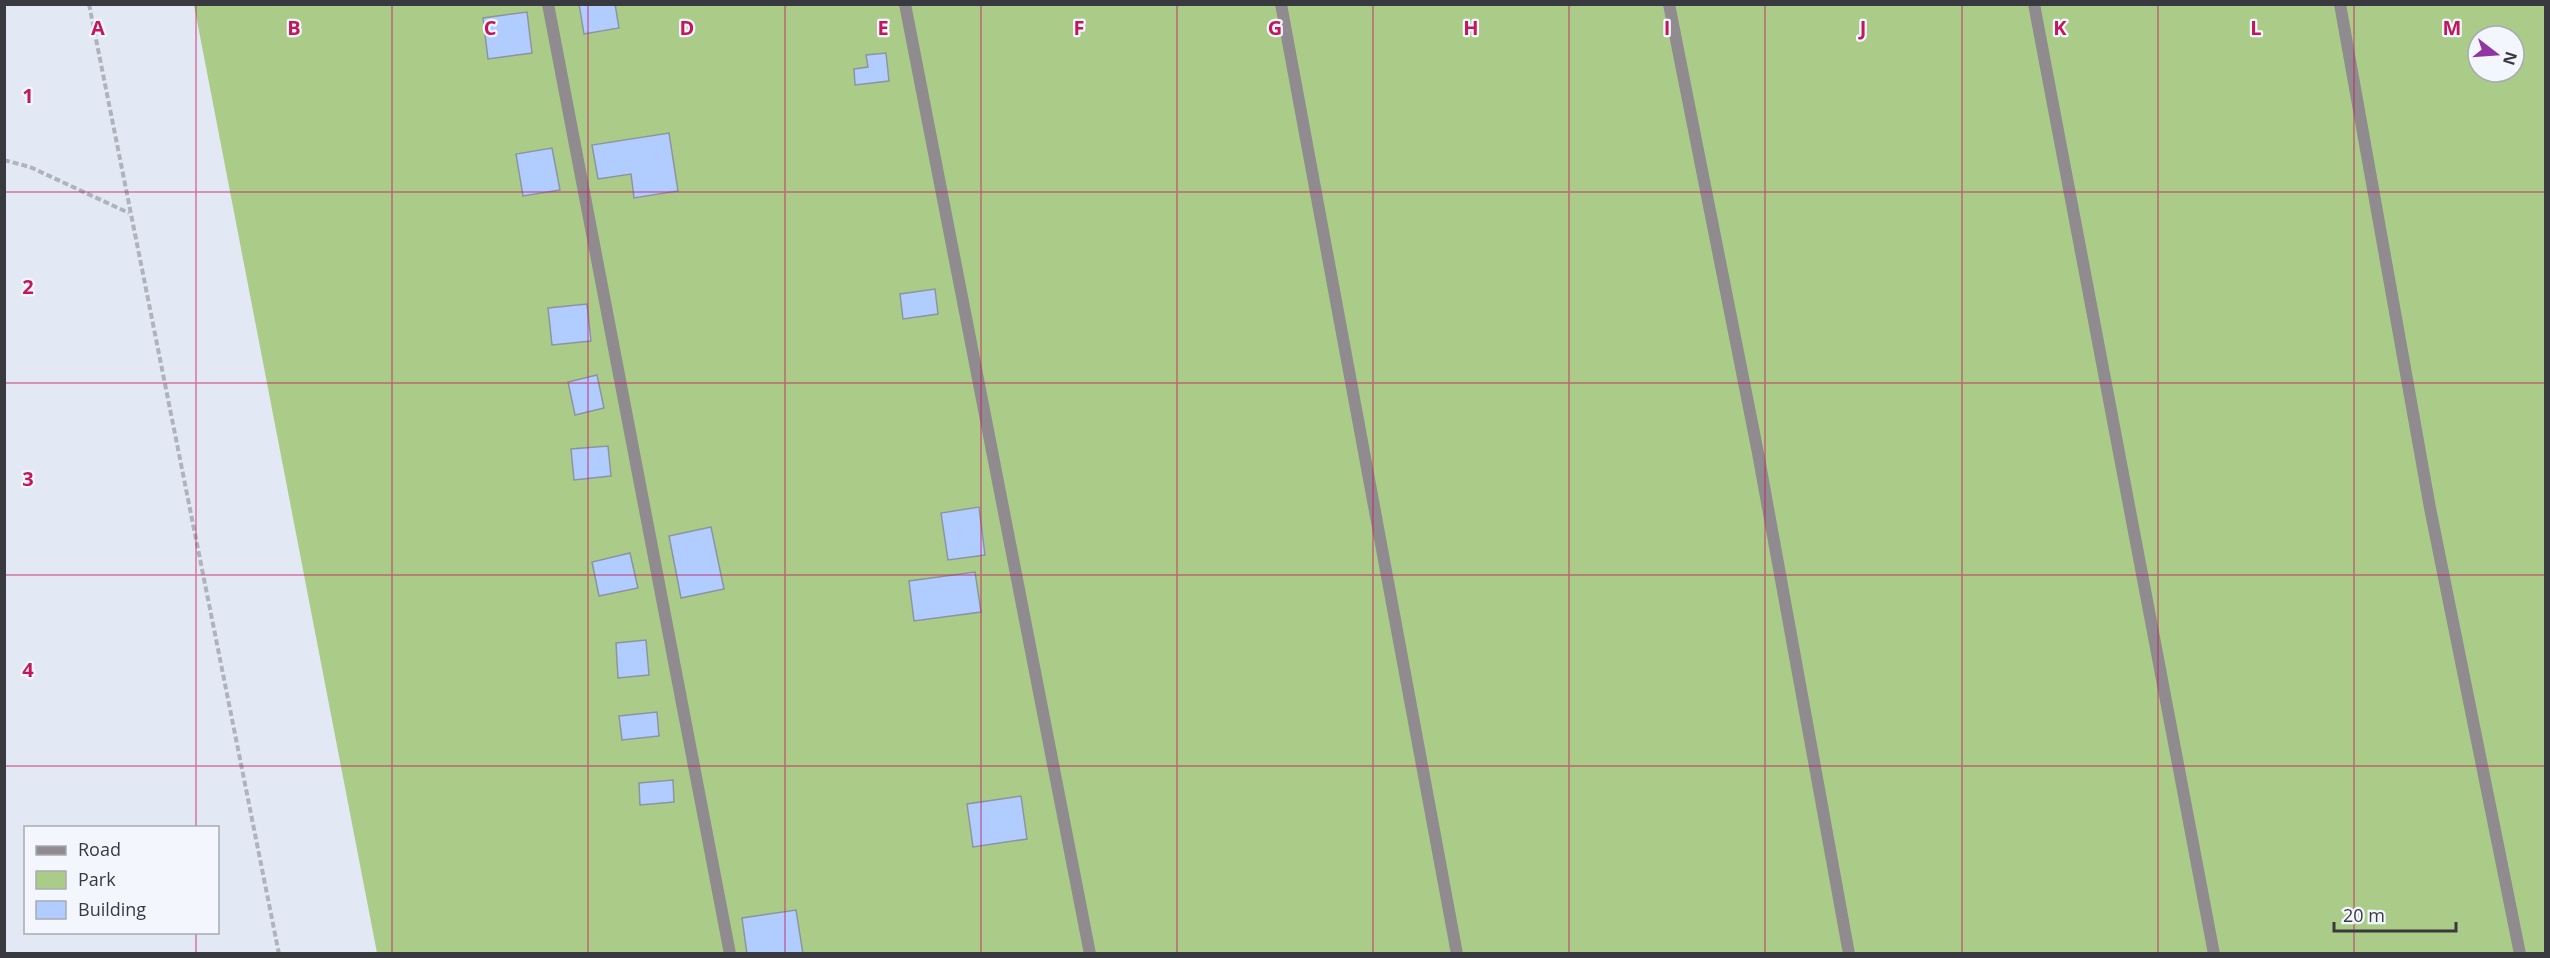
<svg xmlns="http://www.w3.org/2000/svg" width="2550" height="958" font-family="'Open Sans',sans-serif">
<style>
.green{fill:#abcc89;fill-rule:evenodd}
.building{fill:#b1ccff;stroke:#8e949e;stroke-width:1.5}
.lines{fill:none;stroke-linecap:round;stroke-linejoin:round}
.path{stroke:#afb3bc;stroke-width:4;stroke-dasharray:6 3;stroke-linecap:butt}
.street{stroke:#908b8e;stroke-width:12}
.grid{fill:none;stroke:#c2185b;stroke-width:1.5;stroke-opacity:0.55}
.grid-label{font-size:20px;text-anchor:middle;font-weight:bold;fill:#c2185b;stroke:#f3f7fd;stroke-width:4.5;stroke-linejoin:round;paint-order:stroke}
</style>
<rect width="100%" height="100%" fill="#e3e9f4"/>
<!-- green -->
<path class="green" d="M194 5H2545V953H377ZM2478 36H2514V72H2478Z"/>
<!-- building -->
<path class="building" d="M579 4H615L619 28 584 34Z
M527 12 532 53 488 59 483 18Z
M886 53 889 81 855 85 854 69 868 67 866 55Z
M669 133 678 191 634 198 631 174 598 179 592 145Z
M552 148 560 190 523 196 516 154Z
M935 289 938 314 903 319 900 294Z
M587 304 591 341 552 345 548 308Z
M597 375 604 408 575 415 568 382Z
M608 446 611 476 574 480 571 449Z
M979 507 985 555 948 560 941 513Z
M711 527 724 589 681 598 669 536Z
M630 553 638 588 599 596 592 562Z
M975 572 981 612 914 621 909 581Z
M646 640 649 675 618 678 616 643Z
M657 712 659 736 622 740 619 716Z
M673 780 674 802 640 805 639 783Z
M1021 796 1027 839 973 847 967 804Z
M796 910 803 954H747L742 918Z"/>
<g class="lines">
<!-- path -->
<path class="path" d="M89 4 279 954
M4 160 30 167 129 213"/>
<!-- street -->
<path class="street" d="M548 4 730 954
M905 4 1090 954
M1281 4 1457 954
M1669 4 1758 453 1849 954
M2034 4 2214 954
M2340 4 2430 508 2520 954"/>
</g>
<!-- grid -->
<path class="grid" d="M196 4V828M392 4V954M588 4V954M785 4V954M981 4V954M1177 4V954M1373 4V954M1569 4V954M1765 4V954M1962 4V954M2158 4V954M2354 4V954M4 192H2546M4 383H2546M4 575H2546M4 766H2546M196 932V954"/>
<g class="grid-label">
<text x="98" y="35">A</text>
<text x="294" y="35">B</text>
<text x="490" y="35">C</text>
<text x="687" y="35">D</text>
<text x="883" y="35">E</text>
<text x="1079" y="35">F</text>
<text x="1275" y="35">G</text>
<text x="1471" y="35">H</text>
<text x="1667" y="35">I</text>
<text x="1863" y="35">J</text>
<text x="2060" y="35">K</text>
<text x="2256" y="35">L</text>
<text x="2452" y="35">M</text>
<text x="28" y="103">1</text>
<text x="28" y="294">2</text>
<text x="28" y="486">3</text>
<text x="28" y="677">4</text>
</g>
<!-- border -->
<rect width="2550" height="958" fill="none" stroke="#383a3f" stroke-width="12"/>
<!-- legend -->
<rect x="24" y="826" width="195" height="108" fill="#f3f7fd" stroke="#a8abb1" stroke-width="1.5"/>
<rect x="36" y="846" width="30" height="9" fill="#908b8e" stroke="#a8abb1" stroke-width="1.5"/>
<text x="78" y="856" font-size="18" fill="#383a3f">Road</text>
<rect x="36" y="871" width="30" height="18" fill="#abcc89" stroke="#a8abb1" stroke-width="1.5"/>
<text x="78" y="886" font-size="18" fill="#383a3f">Park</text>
<rect x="36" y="901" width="30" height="18" fill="#b1ccff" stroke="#a8abb1" stroke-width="1.5"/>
<text x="78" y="916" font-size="18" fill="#383a3f">Building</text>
<!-- north arrow -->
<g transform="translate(2496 54) rotate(107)"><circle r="28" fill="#f3f7fd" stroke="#a8abb1" stroke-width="1.5"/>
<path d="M0-4.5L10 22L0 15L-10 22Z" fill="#8f36a2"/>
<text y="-9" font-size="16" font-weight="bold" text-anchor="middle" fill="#383a3f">N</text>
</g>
<!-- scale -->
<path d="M2334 922v9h122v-9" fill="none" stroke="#383a3f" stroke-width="3"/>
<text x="2343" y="922" font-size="18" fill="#383a3f" stroke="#f3f7fd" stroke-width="4.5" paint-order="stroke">20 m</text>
</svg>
